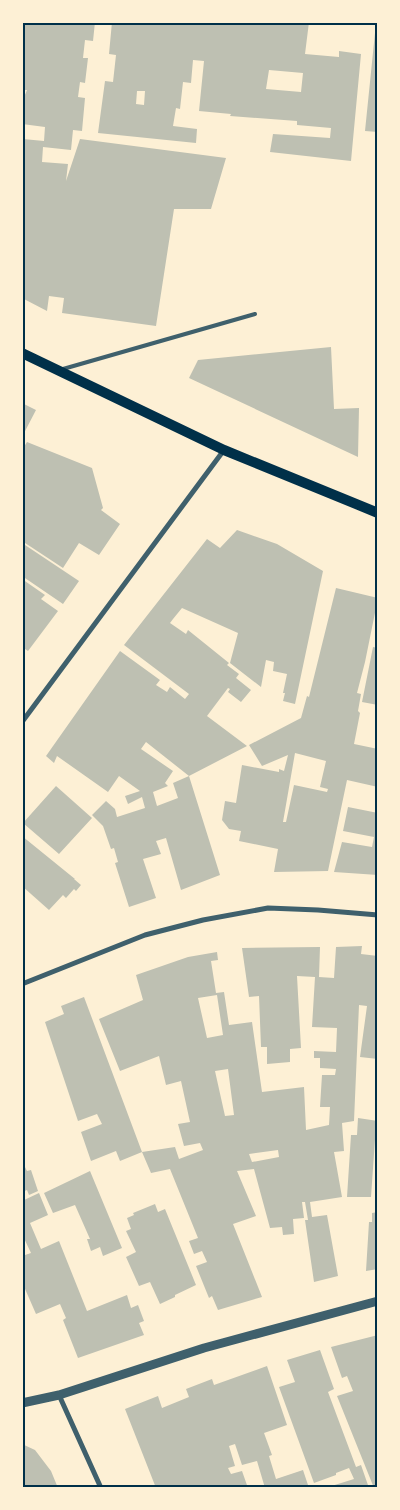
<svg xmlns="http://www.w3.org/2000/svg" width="400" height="1510" font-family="'Public Sans',sans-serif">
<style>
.building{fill:#bec0b2;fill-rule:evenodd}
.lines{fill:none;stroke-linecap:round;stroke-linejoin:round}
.service{stroke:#3f606c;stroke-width:4}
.minor{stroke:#3f606c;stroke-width:5}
.tertiary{stroke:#3f606c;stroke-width:9}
.secondary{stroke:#003049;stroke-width:10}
.neatline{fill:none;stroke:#003049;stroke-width:2}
</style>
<rect width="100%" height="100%" fill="#fdf0d5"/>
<!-- building -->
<path class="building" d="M22 22H95L93 41 85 40 83 58H88L85 83 80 82 78 97 85 98 82 131 73 130 71 150 43 147 42 162 68 164 66 181 80 139 226 158 211 209H174L156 326 62 313 64 298 49 296 47 311 22 298 23 139 44 141 45 127 22 124V102L27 90H22Z
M112 22H309L305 54 339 57V51L361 54 351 161 270 152 273 134 330 138 331 128 297 125V121L230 116 231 114 199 111 204 61 193 60 191 83 183 82 180 109 176 108 173 126 197 129 196 143 98 133 105 81 113 82 116 55 109 54ZM269 70 303 73 301 92 266 89ZM137 91H145L144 105 136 104Z
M376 23H378V132L365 131Z
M331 347 334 409 359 408 358 457 189 378 198 360Z
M22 403 36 410 22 437Z
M27 442 92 468 103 508 101 510 120 524 99 555 79 543 63 568 22 541V450Z
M237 530 277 544 323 571 295 704 283 701 285 693H283L287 674 273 671 274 662 266 660 261 687 230 663 238 633 182 608 173 619 170 623 186 634 188 630 229 663 227 665 239 674 236 678 251 690 241 702 228 692 230 689 228 688 207 716 247 746 189 776 146 742 141 749 173 771 165 783 168 786 153 792 157 806 178 798 173 783 189 776 220 875 181 890 166 838 156 841 161 854 143 859 156 898 129 907 115 863 118 862 114 848 111 849 103 826 92 815 106 801 115 809 117 817 145 808 142 797 128 804 125 796 140 791 119 776 108 792 57 756 54 763 46 756 120 651 160 680 156 685 167 692 170 687 185 699 189 694 124 645 207 539 220 548Z
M22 543 79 581 63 604 22 576Z
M22 579 45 595 41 599 58 611 28 651 22 647Z
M336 588 378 598 365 662 357 693 361 694 358 711 360 713 354 744 378 749V787L347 780 328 871 274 872 278 849 239 841 241 831 229 829 222 820 225 801 236 803 242 765 279 772V769L284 771 288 755 262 766 249 745 301 718 307 696 309 697ZM295 753 326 761 320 787 328 789 327 792 294 785 286 822H283Z
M373 647 378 648V705L362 702Z
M56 786 92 818 59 854 23 823Z
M348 807 378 813V875L334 872 342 842 372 847 374 837 343 831Z
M22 836 75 879H74L81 885 76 891 74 889 66 898 63 895 49 910 22 886Z
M362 946 361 954 378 956V1059L360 1057 367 1006 359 1005 354 1121 342 1123 344 1151 334 1152 342 1197 310 1202 312 1217 327 1215 338 1276 314 1282 305 1220H308L305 1202H302L304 1218 293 1219 294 1234 283 1235 282 1227 270 1228 254 1169 237 1171 256 1216 233 1224 262 1297 218 1310 212 1296 209 1298 196 1266 207 1262 202 1251 194 1254 189 1241 198 1238 170 1169 151 1173 142 1152 175 1147 179 1159 203 1150 200 1143 184 1146 178 1124 190 1122 181 1081 166 1085 159 1056 120 1071 99 1019 143 1000 136 975 188 957 217 952 218 960 211 961 216 993 224 992 229 1025 252 1022 262 1092 304 1087 306 1130 329 1125 330 1107H320L322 1075H335L336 1069 320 1068V1058H314V1051L336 1052 337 1028 312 1027 315 977 297 976 301 1048 290 1049V1062L267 1064V1047H261L259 996 249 997 242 948 320 947 319 977 334 978 336 947ZM217 995 223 1035 207 1038 198 998ZM228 1069 234 1115 225 1116 215 1071ZM278 1150 279 1157 252 1162 249 1154Z
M84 997 142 1152 120 1161 116 1151 91 1161 81 1132 102 1124 97 1114 78 1121 45 1022 64 1014 61 1006Z
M358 1118 378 1121V1125H376L371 1197H347L351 1135H357Z
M22 1161 27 1171 31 1170 38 1191 29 1195 27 1190 22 1192Z
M90 1171 122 1248 103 1256 100 1247 91 1251 87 1239H90L75 1205 53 1213 44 1193Z
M39 1193 48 1215 30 1223 41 1249 59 1241 87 1311 127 1295 131 1308 138 1305 144 1321 139 1323 144 1335 78 1358 63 1320 66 1318 60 1304 36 1314 22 1282V1256L31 1253 22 1234V1201Z
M155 1204 158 1212 165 1209 196 1285 175 1295V1297L160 1304 150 1282 139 1286 126 1257 136 1252 126 1231 131 1229 127 1218 134 1215 133 1213Z
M378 1212V1269L366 1271 369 1222H372V1213Z
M378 1335V1488H374L337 1396 353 1391 347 1376 342 1378 331 1347Z
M320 1350 334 1389 328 1392 356 1467 361 1465 369 1488H325L354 1479 349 1468 336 1473V1475L314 1483 279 1387 295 1382 287 1360Z
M267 1366 287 1425 264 1433 272 1455 269 1456 276 1479 303 1470 309 1488H265L257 1461 242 1465 235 1444 229 1446 235 1466 228 1468 231 1474 242 1471 248 1488H156L125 1409 158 1396 162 1408 189 1397 186 1389 212 1379 214 1385Z
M22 1444 35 1450 51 1471 58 1488H22Z"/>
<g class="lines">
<!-- service -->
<path class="service" d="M63 369 255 314"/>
<!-- minor -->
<path class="minor" d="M22 722 224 450
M22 984 145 935 203 920 268 908 318 910 378 915
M59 1395 101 1488"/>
<!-- tertiary -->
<path class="tertiary" d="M22 1403 59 1395 204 1348 378 1301"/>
<!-- secondary -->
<path class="secondary" d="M22 353 224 450 378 513"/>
</g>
<!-- border -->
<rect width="400" height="1510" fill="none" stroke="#fdf0d5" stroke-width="48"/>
<rect x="24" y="24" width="352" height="1462" class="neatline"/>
</svg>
